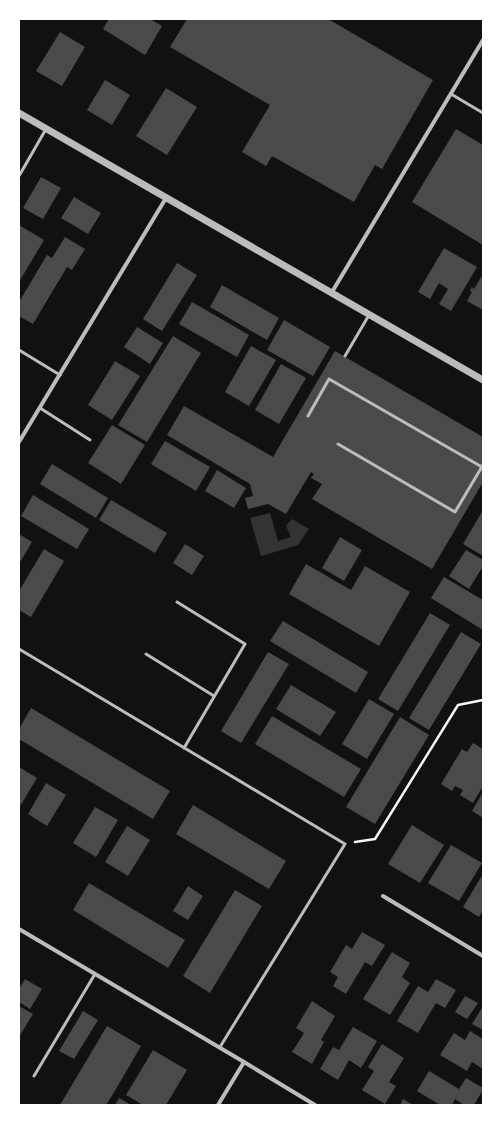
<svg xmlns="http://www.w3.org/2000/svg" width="502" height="1124" font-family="'Sofia Sans Condensed',sans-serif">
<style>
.water{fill:#333}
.building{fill:#4a4a4a}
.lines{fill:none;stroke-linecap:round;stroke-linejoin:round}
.path{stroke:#f5f5f5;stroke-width:2.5}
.service{stroke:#bcbcbc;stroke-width:3}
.minor{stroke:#bcbcbc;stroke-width:4}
.tertiary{stroke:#bcbcbc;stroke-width:7}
</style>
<rect width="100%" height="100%" fill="#111"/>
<!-- water -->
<path class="water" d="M270 513 278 541 291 537 286 526 292 519 309 529 298 545 261 556 250 518Z"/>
<!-- building -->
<path class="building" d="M109 19H150L162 26 145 55 103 29Z
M187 19H328L433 80 382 169 375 165 354 202 272 156 266 166 242 152 270 105 170 47Z
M60 32 85 47 62 86 36 71Z
M105 80 130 95 112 125 87 110Z
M166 88 197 107 167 155 136 136Z
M456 129 483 145V245L412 202Z
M41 177 61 188 43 219 23 208Z
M74 197 101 213 88 234 61 218Z
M19 225 44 240 19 282Z
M65 237 85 249 72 270 67 267 33 324 19 316V302L47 255 52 258Z
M444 248 477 267 451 311 439 304 448 289 439 283 430 299 418 292Z
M177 263 197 275 162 331 143 319Z
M483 274V310L467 301 472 292 470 291 472 287 474 289Z
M222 285 279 318 267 340 210 307Z
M192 302 249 335 237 357 179 324Z
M284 320 330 347 313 376 267 350Z
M137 327 163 343 150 364 124 347Z
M173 336 201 353 147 442 118 425Z
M251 346 276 360 249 406 225 392Z
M335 351 483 437V482L432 569 312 499 322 484 311 478 314 474 311 472 286 514 268 504 248 509 245 498 253 496 250 484 167 435 184 406 273 457Z
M115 361 140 376 112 420 88 405Z
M281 364 306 378 279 424 255 410Z
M112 425 145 445 121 484 88 463Z
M165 441 210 467 196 491 151 464Z
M52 464 108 498 96 518 40 484Z
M217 470 246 488 234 508 205 491Z
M33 495 89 529 77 549 21 516Z
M111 500 167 533 155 553 99 520Z
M483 510V556L463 544Z
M19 534 32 542 19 564Z
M340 537 362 550 344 581 322 568Z
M185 544 204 556 192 575 173 563Z
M44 549 64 561 31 617 19 610V591Z
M466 550 483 560V566L469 589 449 576Z
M306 564 351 590 365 566 410 592 379 646 289 594Z
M444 577 483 600V630L431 598Z
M430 613 450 625 398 711 378 699Z
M283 621 368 672 356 693 270 641Z
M461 632 481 644 429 730 409 718Z
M268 652 289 664 241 743 221 731Z
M291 685 336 712 320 736 276 709Z
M369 699 394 714 367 759 342 744Z
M31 708 170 791 153 819 19 739V729Z
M272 716 361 769 344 797 255 744Z
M400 717 429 735 375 824 346 807Z
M473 743 483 749V786L473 803 460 795 463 790 455 786 452 791 441 784 462 749 467 752Z
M19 767 37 778 19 808Z
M46 783 66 795 47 826 28 814Z
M483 792V818L472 811Z
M193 805 286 861 269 889 176 834Z
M95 807 118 820 96 857 73 843Z
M412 825 444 845 420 883 388 864Z
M127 826 150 840 128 876 105 862Z
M451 845 482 863 459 901 428 883Z
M483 874V913L482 912 479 917 463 907Z
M89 883 185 940 168 968 73 910Z
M188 886 203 896 188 920 173 911Z
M235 890 262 906 210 993 183 976Z
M362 932 385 945 372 966 365 962 346 994 333 986 338 977 330 972 346 945 352 949Z
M392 952 410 963 402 977 410 983 390 1015 363 999Z
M25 979 42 989 30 1009 19 1002V989Z
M436 979 456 990 445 1008 436 1003 418 1033 397 1021 418 986 428 992Z
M465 996 478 1003 467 1019 455 1012Z
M312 1001 335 1016 321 1040 324 1042 312 1064 292 1052 304 1033 296 1028Z
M19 1006 33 1014 19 1037Z
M483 1006V1030L472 1024Z
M83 1011 98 1020 74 1059 59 1051Z
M107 1026 141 1046 116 1089 106 1105H60Z
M353 1027 377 1041 361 1068 349 1060 338 1080 320 1069 333 1047 339 1050Z
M470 1031 483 1039V1069L472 1062 467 1071 440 1055 454 1033 465 1040Z
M382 1044 404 1058 389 1082 396 1086 385 1104 362 1090 374 1071 368 1067Z
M153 1050 187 1070 166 1105H143L126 1095Z
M429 1071 459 1089 466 1078 483 1088V1090L474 1105H464L455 1099 452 1105H440L417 1091Z
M119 1098 131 1105H115Z
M403 1099 413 1105H400Z"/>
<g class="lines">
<!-- path -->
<path class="path" d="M355 842 375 839 458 705 483 700"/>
<!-- service -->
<path class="service" d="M451 94 483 113
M19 176 46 129
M19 350 60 375
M345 356 369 315
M40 408 90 440
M308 416 329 379 482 467
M338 444 455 512 483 465
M177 602 245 644 184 748
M19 649 345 844 220 1047
M146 654 214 696
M34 1076 95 974"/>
<!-- minor -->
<path class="minor" d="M332 292 483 40
M19 442 166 198
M383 896 483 956
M19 929 244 1062 315 1105
M218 1105 244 1062"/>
<!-- tertiary -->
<path class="tertiary" d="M19 113 483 380"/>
</g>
<!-- border -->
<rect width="502" height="1124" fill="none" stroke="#ffffff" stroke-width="40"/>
</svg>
